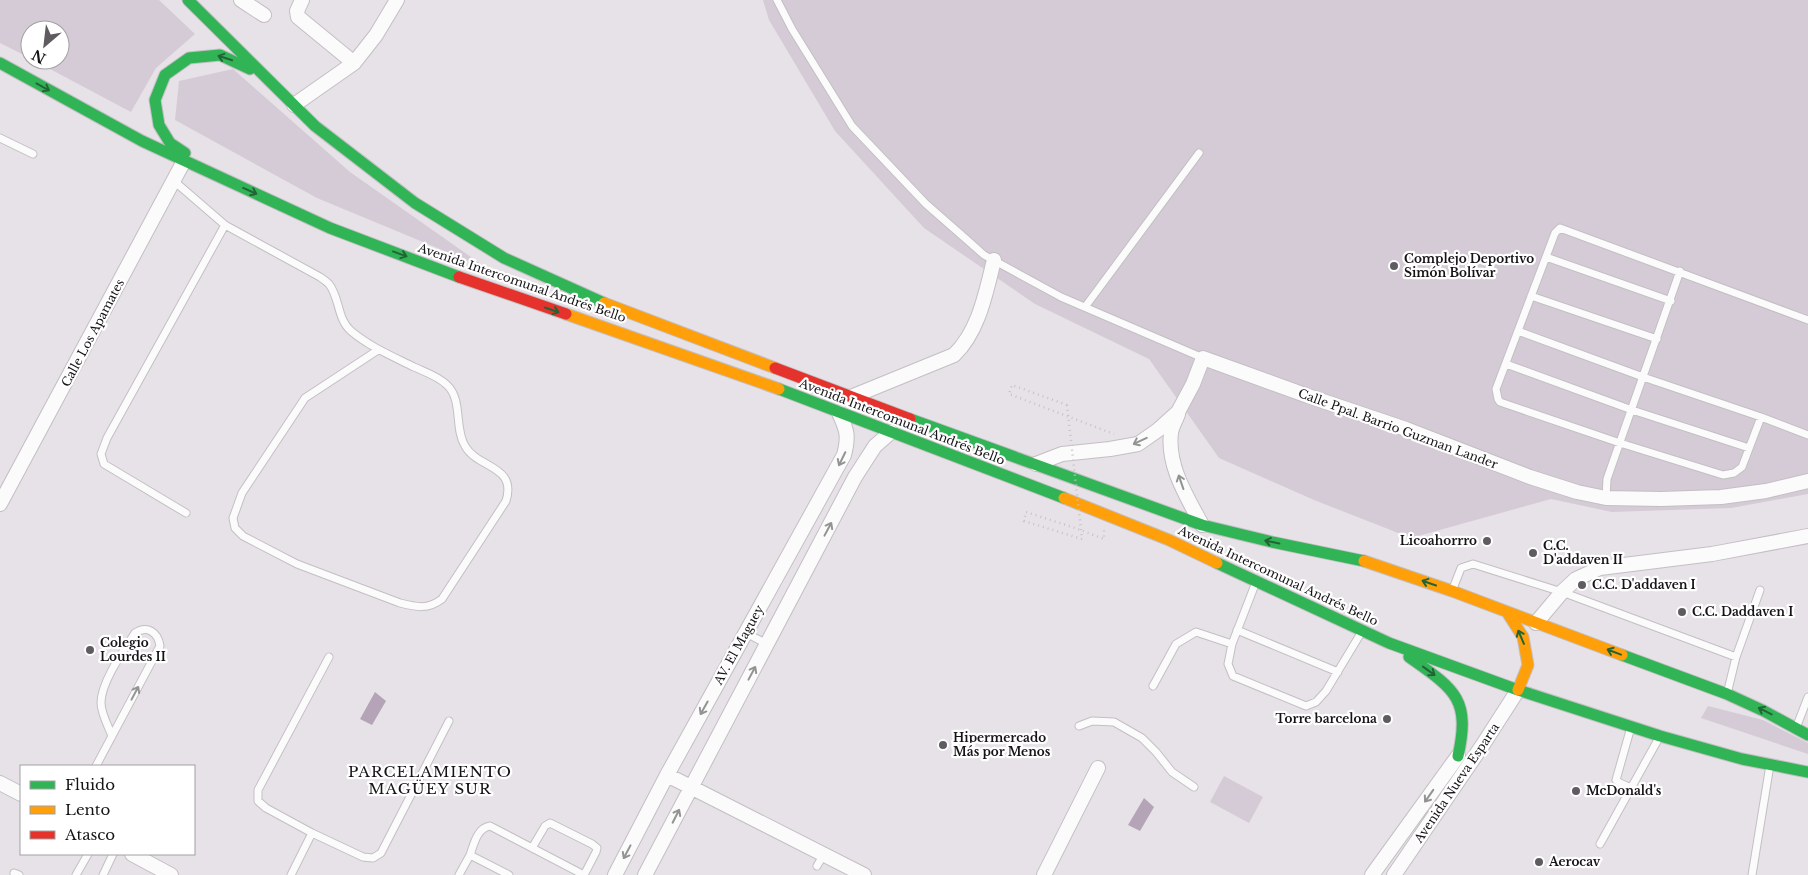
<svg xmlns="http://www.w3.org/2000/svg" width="1808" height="875" font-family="'Libre Baskerville',serif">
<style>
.green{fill:#d5cbd6}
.water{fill:#b5a4b7}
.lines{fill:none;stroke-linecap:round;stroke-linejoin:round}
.lane-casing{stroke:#c3bfc3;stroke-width:9}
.street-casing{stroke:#c3bfc3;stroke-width:16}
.fast-casing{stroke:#c3bfc3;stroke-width:13}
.slow-casing{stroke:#c3bfc3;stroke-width:13}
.jam-casing{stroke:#c3bfc3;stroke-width:13}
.path{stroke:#c5c4c5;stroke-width:2.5;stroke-dasharray:1 4;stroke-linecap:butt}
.lane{stroke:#fbfbfb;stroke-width:7}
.street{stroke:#fbfbfb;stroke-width:14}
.fast{stroke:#30b455;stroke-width:11}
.slow{stroke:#ff9f0a;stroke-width:11}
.jam{stroke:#e5322d;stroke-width:11}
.path-bridge{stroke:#c5c4c5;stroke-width:2.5;stroke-dasharray:1 4;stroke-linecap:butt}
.oneway{stroke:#236436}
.oneway2{stroke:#949394}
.poi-dot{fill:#5f5b60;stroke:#fff;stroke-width:2}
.labels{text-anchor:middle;stroke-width:4.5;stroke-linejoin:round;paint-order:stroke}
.poi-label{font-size:12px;font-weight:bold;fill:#161317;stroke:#fff;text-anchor:start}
.street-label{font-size:12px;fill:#161317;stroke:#fff}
.quarter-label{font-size:15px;letter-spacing:1px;fill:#161317;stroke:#fff}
</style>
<rect width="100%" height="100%" fill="#e7e2e7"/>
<!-- green -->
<path class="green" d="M0 0H159L195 34 156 68 131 112 33 60H60V30H30V58L0 43Z
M763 0H1808V494L1731 508 1612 512 1551 499 1411 538 1314 500 1219 458 1149 359 1035 304 924 228 835 131 769 20Z
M233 69 350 172 488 269 317 198 175 120 179 81Z
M1708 706 1763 720 1808 743V754L1701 718Z
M1224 776 1263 797 1249 823 1210 802Z"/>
<!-- water -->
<path class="water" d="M375 692 386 701 372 725 360 719Z
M1144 798 1154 807 1140 831 1128 825Z"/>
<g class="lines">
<!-- lane casing -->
<g class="lane-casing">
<path id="lane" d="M777 0 792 29 852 126 926 204 966 239 984 255 1061 297 1203 358
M0 138 33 154
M174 181 225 225
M1546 257 1671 301
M1531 296 1657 339
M1085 307 1199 153
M1518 331 1643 377 1761 417 1808 435
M1506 364 1632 410 1749 448
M1761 417 1742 467 1734 473 1723 475 1620 443 1500 402 1498 399 1496 389 1555 233 1560 228 1808 320
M1606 498 1607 479 1680 271
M186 513 104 464 101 454 107 438 225 225 320 277C323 279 326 281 329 284 340 298 337 319 351 331 370 347 392 356 414 367 425 372 438 376 447 385 463 400 454 428 465 446 478 469 517 465 506 501L442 599C428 610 416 607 400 603L297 564 243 536 235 528 233 518 242 493 305 398 378 350
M1256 582 1232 644 1228 664 1233 676 1306 706 1316 702 1326 691 1361 633
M1452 591 1461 568 1473 564 1562 592 1736 657
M1237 630 1338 672
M746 633 767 644
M329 657 258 790V801L266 808 312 833 363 857 373 858 381 853 449 721
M1153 686 1176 644 1196 632 1232 644
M1727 694 1736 657 1760 590
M1079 726 1092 721 1114 722 1142 738 1156 752 1172 772 1194 787
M1796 728 1808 697
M96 766 160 646C158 632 147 625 135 633 124 650 101 682 101 703 101 713 108 726 112 736
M1631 788 1620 783 1616 780 1631 727
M1600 844 1660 736
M532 848 545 826 550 823 592 844 597 848 596 852 584 875
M470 855C474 844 477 828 490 826L584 875
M817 866 824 854
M14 873 19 875
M76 875 88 854
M103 875 113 854
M291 875 312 833
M459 875 470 855 509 875
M1752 875 1770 765"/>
</g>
<!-- street casing -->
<g class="street-casing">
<path id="street" d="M241 0 264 15
M302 0 297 11 298 17 354 63
M294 105 354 63 376 35 397 0
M851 397 954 355C979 331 986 292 994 260
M1178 414C1176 420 1172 426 1171 433 1167 466 1187 497 1202 525
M1036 464 1062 454 1110 449 1138 444 1158 430 1178 412 1193 384 1203 358 1308 396 1406 429 1530 477 1577 492 1606 498 1661 499 1721 497 1766 491 1808 481
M0 504 184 161
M1536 623 1562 592 1576 579 1600 568 1712 554 1808 536
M667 775 864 875
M0 783 21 794
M132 854 171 875
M615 875 667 775 844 455C849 436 847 430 839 413
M645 875 855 477 875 446 891 432
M1044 875 1098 768
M1372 875 1458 756
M1394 875 1482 746 1518 690"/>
</g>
<!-- fast casing -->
<g class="fast-casing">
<path id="fast" d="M188 0 315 126 415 203 504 258 604 303
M0 63 142 141 330 228 459 277
M185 153 170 143 159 125 155 100 165 75 189 58 220 55 250 69
M779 389 1064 498
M910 419 1202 525 1272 542 1364 561
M1217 563 1389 643 1518 690 1660 736 1742 759 1808 772
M1622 655 1727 694 1764 711 1808 735
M1409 657C1454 689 1471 698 1458 756"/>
</g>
<!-- slow casing -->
<g class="slow-casing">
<path id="slow" d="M604 303 775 368
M566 314 779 389
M1064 498 1169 540 1217 563
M1364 561 1452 591 1622 655
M1507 612 1523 637 1528 665 1518 690"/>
</g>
<!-- jam casing -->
<g class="jam-casing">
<path id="jam" d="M459 277 566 314
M775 368 910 419"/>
</g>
<!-- path -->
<path class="path" d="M1067 405 1012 385 1009 394 1114 434
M1082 539 1024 521 1026 512 1072 527 1104 539V530"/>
<!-- lane -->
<use href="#lane" class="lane"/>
<!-- street -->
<use href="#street" class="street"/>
<!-- fast -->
<use href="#fast" class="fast"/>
<!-- slow -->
<use href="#slow" class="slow"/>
<!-- jam -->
<use href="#jam" class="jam"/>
<!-- path-bridge -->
<path class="path-bridge" d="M1067 405 1082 539"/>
</g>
<!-- one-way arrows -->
<defs><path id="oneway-shaft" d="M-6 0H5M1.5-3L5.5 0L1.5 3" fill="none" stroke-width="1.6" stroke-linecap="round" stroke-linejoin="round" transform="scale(1.25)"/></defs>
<g class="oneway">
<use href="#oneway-shaft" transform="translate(225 58) rotate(-162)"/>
<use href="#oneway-shaft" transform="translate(43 87) rotate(29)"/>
<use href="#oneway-shaft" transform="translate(250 191) rotate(24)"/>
<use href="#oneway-shaft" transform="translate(400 254) rotate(20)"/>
<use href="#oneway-shaft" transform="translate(552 310) rotate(19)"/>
<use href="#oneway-shaft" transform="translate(1272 542) rotate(-168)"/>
<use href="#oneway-shaft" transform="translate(1429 583) rotate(-161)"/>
<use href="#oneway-shaft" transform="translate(1521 637) rotate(-113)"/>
<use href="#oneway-shaft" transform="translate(1614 652) rotate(-159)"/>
<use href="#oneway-shaft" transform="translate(1429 671) rotate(36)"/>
<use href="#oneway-shaft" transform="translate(1765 711) rotate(-153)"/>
</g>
<g class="oneway2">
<use href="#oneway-shaft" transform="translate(1140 441) rotate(155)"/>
<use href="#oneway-shaft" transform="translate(842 459) rotate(116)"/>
<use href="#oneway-shaft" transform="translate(1181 482) rotate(-109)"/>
<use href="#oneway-shaft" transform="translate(828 529) rotate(-62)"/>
<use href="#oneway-shaft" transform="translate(752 673) rotate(-62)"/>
<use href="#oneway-shaft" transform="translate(135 693) rotate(-62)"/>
<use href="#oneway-shaft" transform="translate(704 708) rotate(119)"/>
<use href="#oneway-shaft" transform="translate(1429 796) rotate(125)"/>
<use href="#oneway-shaft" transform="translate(676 816) rotate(-63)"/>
<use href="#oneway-shaft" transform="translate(627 852) rotate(118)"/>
</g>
<!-- markers -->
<g class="poi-dot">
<circle cx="1394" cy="266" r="5"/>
<circle cx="1487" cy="541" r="5"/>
<circle cx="1533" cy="553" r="5"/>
<circle cx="1582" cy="585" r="5"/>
<circle cx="1682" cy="612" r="5"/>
<circle cx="90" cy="650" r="5"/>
<circle cx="1387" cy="719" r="5"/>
<circle cx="943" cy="745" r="5"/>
<circle cx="1576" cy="791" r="5"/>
<circle cx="1539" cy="862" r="5"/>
</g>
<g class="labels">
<!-- poi labels -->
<g class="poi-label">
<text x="1404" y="263">Complejo Deportivo<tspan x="1404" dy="14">Simón Bolívar</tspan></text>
<text x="1477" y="545" text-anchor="end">Licoahorrro</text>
<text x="1543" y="550">C.C.<tspan x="1543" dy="14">D'addaven II</tspan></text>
<text x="1592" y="589">C.C. D'addaven I</text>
<text x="1692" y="616">C.C. Daddaven I</text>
<text x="100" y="647">Colegio<tspan x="100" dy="14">Lourdes II</tspan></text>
<text x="1377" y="723" text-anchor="end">Torre barcelona</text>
<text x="953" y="742">Hipermercado<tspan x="953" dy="14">Más por Menos</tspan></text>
<text x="1586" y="795">McDonald's</text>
<text x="1549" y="866">Aerocav</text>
</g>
<!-- street labels -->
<g class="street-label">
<text transform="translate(522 283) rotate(19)" y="4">Avenida Intercomunal Andrés Bello</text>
<text transform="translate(93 333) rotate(-62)" y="4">Calle Los Apamates</text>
<text transform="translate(902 422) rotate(21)" y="4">Avenida Intercomunal Andrés Bello</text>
<text transform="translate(1398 429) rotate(20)" y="4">Calle Ppal. Barrio Guzman Lander</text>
<text transform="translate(1278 576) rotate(25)" y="4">Avenida Intercomunal Andrés Bello</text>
<text transform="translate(739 645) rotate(-61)" y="4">AV. El Maguey</text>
<text transform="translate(1457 783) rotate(-56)" y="4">Avenida Nueva Esparta</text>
</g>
<!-- quarter labels -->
<g class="quarter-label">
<text x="430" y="777">PARCELAMIENTO<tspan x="430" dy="17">MAGÜEY SUR</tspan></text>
</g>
</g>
<!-- legend -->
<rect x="20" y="765" width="175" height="90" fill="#ffffff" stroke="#a2a1a2"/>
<rect x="30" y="781" width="25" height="8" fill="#30b455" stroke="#a2a1a2"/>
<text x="65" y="790" font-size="15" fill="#161317">Fluido</text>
<rect x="30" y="806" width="25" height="8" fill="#ff9f0a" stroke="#a2a1a2"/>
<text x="65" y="815" font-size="15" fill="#161317">Lento</text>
<rect x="30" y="831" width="25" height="8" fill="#e5322d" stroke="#a2a1a2"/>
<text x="65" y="840" font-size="15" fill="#161317">Atasco</text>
<!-- north arrow -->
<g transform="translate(45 45) rotate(208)"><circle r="24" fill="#ffffff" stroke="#a2a1a2"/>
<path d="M0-4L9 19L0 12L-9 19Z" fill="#5f5b60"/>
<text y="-8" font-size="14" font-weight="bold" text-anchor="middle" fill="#161317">N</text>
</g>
</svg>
